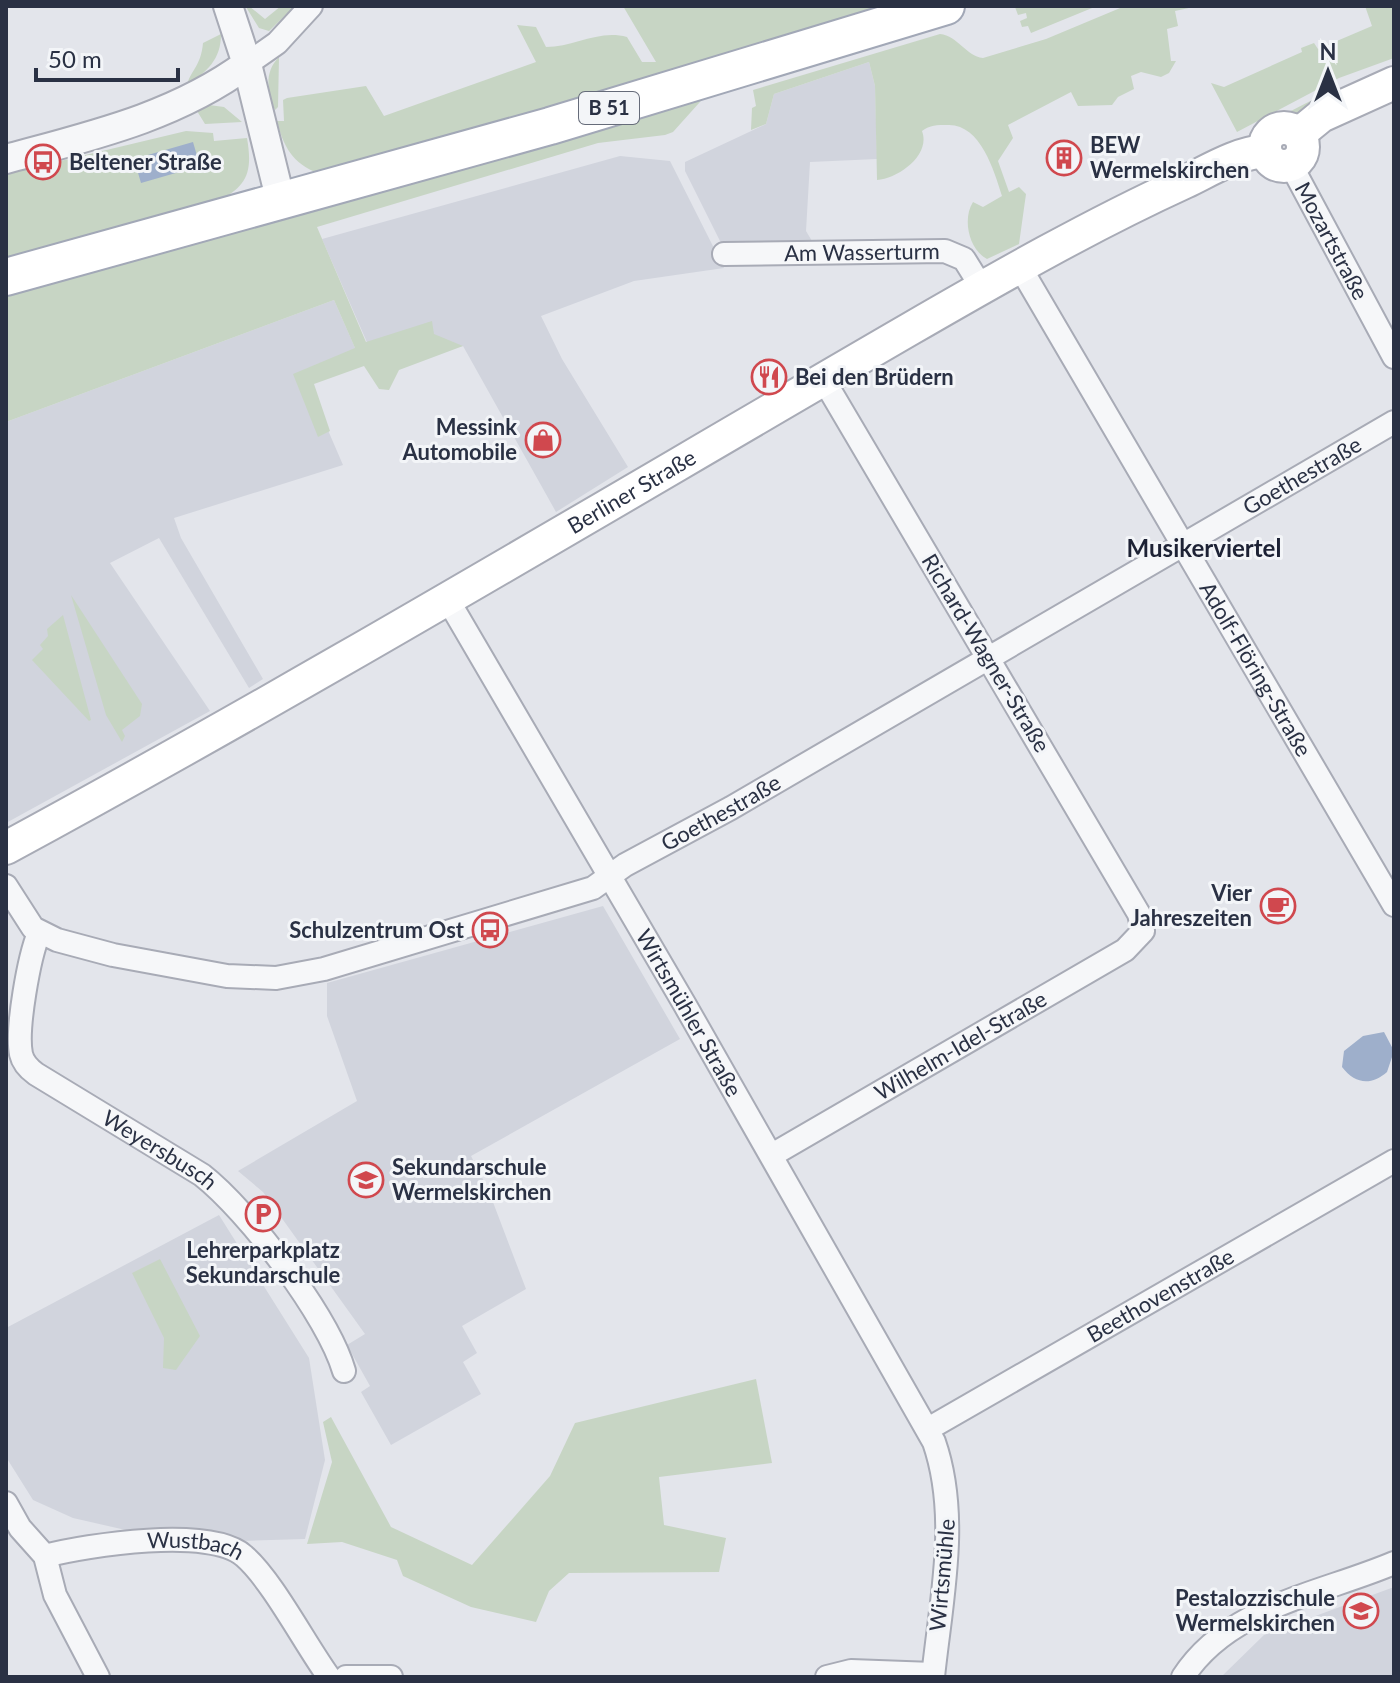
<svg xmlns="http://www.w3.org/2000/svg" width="1400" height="1683" font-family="Lato,sans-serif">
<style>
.built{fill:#d1d4dd}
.green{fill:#c7d5c4}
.water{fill:#9eafcb}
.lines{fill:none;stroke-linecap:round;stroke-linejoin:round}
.minor-casing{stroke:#a8abb6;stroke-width:26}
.tertiary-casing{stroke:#a8abb6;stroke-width:32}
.secondary-casing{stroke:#a8abb6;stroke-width:36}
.primary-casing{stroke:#a2a8b7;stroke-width:40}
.minor{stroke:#f6f7f9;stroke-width:22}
.tertiary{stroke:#f6f7f9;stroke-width:28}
.secondary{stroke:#fff;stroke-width:32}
.primary{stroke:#fff;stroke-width:36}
.labels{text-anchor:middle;stroke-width:6;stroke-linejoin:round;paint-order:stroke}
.shield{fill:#f3f5f8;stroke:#666c7a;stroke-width:2}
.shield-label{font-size:20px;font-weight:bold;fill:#2a3144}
.poi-label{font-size:22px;font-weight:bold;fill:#2a3144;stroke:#f3f5f8;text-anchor:start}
.street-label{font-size:22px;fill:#2a3144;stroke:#f3f5f8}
.neighbourhood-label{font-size:24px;font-weight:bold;fill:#1d2235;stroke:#f3f5f8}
</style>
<rect width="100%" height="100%" fill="#e3e5eb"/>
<!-- built -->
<path class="built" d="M869 62 875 86 877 159 810 162 806 231 812 241 721 243 685 171V162L766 124 774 94Z
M620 156 670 161 724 268 634 281 541 316 562 359 628 467 556 512 463 346 376 363 322 239Z
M334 300 359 357 305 377 343 465 174 518 181 538 263 679 249 688 159 538 110 563 210 711 6 823V422Z
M603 906 680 1039 471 1156 488 1189 526 1289 462 1326 477 1353 463 1362 481 1394 391 1445 361 1392 370 1386 347 1345 365 1334 263 1192 238 1171 357 1101 327 1016V983Z
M219 1215 309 1358 325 1460 305 1539 241 1541 212 1531H130L73 1518 33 1500 6 1457V1328Z
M1394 1587 1392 1677H1221L1264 1635Z"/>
<!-- green -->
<path class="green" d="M249 6 265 19 281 6H295L269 31 259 28 246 7Z
M623 6H906L663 81 318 173C293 164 283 146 277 121H284L283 100 287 98 366 86 384 116 536 62 517 25 536 27 546 47C574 47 599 29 627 37L642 62H656Z
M1097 6 1031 33 1028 26 1022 27 1020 21 1027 18 1026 13 1018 15 1015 7Z
M1125 6H1198L1175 11 1178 26 1167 29 1171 61H1176L1169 73 1161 77 1141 72 1131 76 1134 89 1118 97 1112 105 1078 106 1071 92 1008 125 1013 138 998 161 1009 192 1019 187 1026 194 1019 244 987 259C969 250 962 219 973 202L983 207 1002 196C994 170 980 123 947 125 937 125 930 125 922 131 931 155 899 178 877 180L875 86 869 62 774 94 766 124 751 130 752 108 756 106 753 90 940 34C958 36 966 56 983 58L1046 39Z
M1365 6H1394V58L1339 78 1237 132 1211 83 1224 87 1302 52 1301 48 1314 43 1318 49 1372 26Z
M221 34C221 60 207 71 187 86 189 72 201 67 203 43Z
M279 57 278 107 275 110C267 92 264 72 279 57Z
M708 93 673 132 665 135 598 143 317 227 366 342 432 321 434 334 463 346 399 370 389 390 379 389 364 366 314 384 330 431 318 437 293 374 355 348 334 300 6 422V289Z
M1320 96 1321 99 1293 119 1274 121 1247 140 1252 131Z
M209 105 224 107 242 122 205 124 197 111Z
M186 131 213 133 214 141 247 138C253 173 247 186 217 202L6 266V174Z
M71 595 142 704 140 716 122 730 125 736 122 742 106 715Z
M63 615 91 720 89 721 32 660 43 649 40 645 48 636 47 629Z
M160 1259 200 1336 176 1370 163 1368 164 1338 132 1273Z
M756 1379 772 1463 659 1477 664 1525 726 1538 719 1572 569 1573 549 1591 536 1622 471 1607 403 1576 397 1560 342 1542 307 1544 332 1462 323 1422 331 1417 391 1527 472 1565 550 1476 575 1423Z"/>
<!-- water -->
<path class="water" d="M193 142 200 166 141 183 134 159Z
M1384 1032 1394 1051 1387 1072C1371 1086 1355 1084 1342 1067L1344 1051 1363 1036Z"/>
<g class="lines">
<!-- minor casing -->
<g class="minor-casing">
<g id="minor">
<path d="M247 64 277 43 311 6"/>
<path id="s1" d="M1291 165 1394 357"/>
<path id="s2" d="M724 254 945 251 964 259 982 288"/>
<path id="s3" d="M1020 267 1394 905"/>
<path id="s4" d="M448 600 685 1005 934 1442C960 1517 941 1600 933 1677"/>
<path id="s5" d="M6 886 33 928 57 940 113 955 227 976 276 978 324 969 593 888 625 865 731 808 1394 422"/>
<path id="s6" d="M39 933C29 957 16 1029 21 1054 23 1063 29 1069 36 1074L202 1175C248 1211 328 1316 344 1371"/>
<path id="s7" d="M772 1155 1125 950 1143 931 1139 914 822 377"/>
<path id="s8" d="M928 1429 1394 1161"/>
<path d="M6 1503 20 1528 45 1556 55 1595 98 1677"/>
<path id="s9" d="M45 1556C87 1545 211 1526 244 1556 272 1580 305 1644 329 1677"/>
<path d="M346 1677H391"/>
<path d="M827 1677 851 1671 933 1674"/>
<path d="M1183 1677C1229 1606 1321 1594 1394 1563"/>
</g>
</g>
<!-- tertiary casing -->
<g class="tertiary-casing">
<path id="tertiary" d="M228 6 247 64 281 202
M6 159C91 136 175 117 247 64"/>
</g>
<!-- secondary casing -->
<g class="secondary-casing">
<g id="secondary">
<circle cx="1284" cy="147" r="19"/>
<path d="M1299 134 1321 116 1394 83"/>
<path id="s10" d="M6 848C312 682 610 503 910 329 1000 277 1091 225 1185 182 1210 170 1237 153 1265 151"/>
</g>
</g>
<!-- primary casing -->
<g class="primary-casing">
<path id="primary" d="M6 277 550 126 946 6"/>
</g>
<!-- minor -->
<use href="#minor" class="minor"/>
<!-- tertiary -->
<use href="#tertiary" class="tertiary"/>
<!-- secondary -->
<use href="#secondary" class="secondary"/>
<!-- primary -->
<use href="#primary" class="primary"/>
</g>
<!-- icons -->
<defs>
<g id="building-ring" transform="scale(1.8)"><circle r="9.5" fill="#f3f5f8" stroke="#d0484e" stroke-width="1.5"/><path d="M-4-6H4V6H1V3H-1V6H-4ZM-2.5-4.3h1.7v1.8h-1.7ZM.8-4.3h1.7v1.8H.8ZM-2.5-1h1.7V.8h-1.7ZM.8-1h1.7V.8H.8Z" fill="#d0484e"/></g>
<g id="bus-ring" transform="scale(1.8)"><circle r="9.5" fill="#f3f5f8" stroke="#d0484e" stroke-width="1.5"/><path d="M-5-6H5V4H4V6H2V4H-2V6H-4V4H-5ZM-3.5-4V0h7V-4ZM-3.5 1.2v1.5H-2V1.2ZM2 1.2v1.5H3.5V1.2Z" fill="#d0484e"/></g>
<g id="restaurant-ring" transform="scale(1.8)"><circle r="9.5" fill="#f3f5f8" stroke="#d0484e" stroke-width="1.5"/><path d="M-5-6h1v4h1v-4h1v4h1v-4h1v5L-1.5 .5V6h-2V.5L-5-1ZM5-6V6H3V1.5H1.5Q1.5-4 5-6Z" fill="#d0484e"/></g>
<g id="shop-ring" transform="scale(1.8)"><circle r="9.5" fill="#f3f5f8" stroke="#d0484e" stroke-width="1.5"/><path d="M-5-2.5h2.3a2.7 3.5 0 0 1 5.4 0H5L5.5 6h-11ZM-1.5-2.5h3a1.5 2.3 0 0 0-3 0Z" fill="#d0484e"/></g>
<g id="cafe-ring" transform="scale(1.8)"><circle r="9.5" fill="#f3f5f8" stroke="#d0484e" stroke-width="1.5"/><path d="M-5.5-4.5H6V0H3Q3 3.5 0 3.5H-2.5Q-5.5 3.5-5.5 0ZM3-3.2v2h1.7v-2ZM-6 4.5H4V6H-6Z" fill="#d0484e"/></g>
<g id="school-ring" transform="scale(1.8)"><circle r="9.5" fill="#f3f5f8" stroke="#d0484e" stroke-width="1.5"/><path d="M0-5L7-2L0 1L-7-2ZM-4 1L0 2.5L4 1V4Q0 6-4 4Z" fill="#d0484e"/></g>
<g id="parking-ring" transform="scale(1.8)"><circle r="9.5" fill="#f3f5f8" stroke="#d0484e" stroke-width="1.5"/><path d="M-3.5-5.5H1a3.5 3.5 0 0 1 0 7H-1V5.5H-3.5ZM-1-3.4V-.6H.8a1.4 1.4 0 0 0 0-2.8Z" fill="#d0484e"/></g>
</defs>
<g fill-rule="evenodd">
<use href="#building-ring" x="1064" y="158"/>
<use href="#bus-ring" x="43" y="162"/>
<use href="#restaurant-ring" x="769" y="377"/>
<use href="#shop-ring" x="543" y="440"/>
<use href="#cafe-ring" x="1278" y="906"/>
<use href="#bus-ring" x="490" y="930"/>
<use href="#school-ring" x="366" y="1180"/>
<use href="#parking-ring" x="263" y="1214"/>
<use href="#school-ring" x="1361" y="1611"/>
</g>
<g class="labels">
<!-- shield labels -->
<rect class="shield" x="579" y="92" width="60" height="32" rx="6"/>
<g class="shield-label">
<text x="609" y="115">B 51</text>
</g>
<!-- poi labels -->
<g class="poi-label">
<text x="1090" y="153">BEW<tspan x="1090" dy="25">Wermelskirchen</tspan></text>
<text x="69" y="170">Beltener Straße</text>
<text x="795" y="385">Bei den Brüdern</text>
<text x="517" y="435" text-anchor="end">Messink<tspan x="517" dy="25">Automobile</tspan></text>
<text x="1252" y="901" text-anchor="end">Vier<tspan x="1252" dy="25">Jahreszeiten</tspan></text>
<text x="464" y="938" text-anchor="end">Schulzentrum Ost</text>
<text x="392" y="1175">Sekundarschule<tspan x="392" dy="25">Wermelskirchen</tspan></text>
<text x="263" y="1258" text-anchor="middle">Lehrerparkplatz<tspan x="263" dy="25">Sekundarschule</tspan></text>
<text x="1335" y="1606" text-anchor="end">Pestalozzischule<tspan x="1335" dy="25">Wermelskirchen</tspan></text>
</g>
<!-- street labels -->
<g class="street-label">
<text dy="8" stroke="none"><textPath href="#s1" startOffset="86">Mozartstraße</textPath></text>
<text dy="8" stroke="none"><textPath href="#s2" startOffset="138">Am Wasserturm</textPath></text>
<text dy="8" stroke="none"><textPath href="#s5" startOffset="1450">Goethestraße</textPath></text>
<text dy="8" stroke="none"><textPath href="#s10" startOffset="720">Berliner Straße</textPath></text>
<text transform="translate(986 653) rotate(59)" y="8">Richard-Wagner-Straße</text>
<text dy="8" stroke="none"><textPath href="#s3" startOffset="466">Adolf-Flöring-Straße</textPath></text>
<text dy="8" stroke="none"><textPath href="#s5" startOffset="778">Goethestraße</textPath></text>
<text dy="8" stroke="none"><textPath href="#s4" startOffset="478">Wirtsmühler Straße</textPath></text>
<text dy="8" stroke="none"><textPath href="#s7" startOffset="218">Wilhelm-Idel-Straße</textPath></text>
<text dy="8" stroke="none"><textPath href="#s6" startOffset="294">Weyersbusch</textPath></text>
<text dy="8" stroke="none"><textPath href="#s8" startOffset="268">Beethovenstraße</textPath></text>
<text dy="8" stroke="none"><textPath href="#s9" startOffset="152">Wustbach</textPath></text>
<text transform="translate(942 1575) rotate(-85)" y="8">Wirtsmühle</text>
</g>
<!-- neighbourhood labels -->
<g class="neighbourhood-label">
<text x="1204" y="557">Musikerviertel</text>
</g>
</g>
<!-- border -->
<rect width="1400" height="1683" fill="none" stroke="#2a3144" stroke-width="16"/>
<!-- north arrow -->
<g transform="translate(1328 72)" stroke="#f3f5f8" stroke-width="6" paint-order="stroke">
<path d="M0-6L14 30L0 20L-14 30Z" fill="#2a3144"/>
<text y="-12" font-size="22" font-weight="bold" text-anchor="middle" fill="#2a3144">N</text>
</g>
<!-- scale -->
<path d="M36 68v12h142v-12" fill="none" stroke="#2a3144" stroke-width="4"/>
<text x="48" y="68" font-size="24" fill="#2a3144" stroke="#f3f5f8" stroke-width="6" paint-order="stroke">50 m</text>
</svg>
